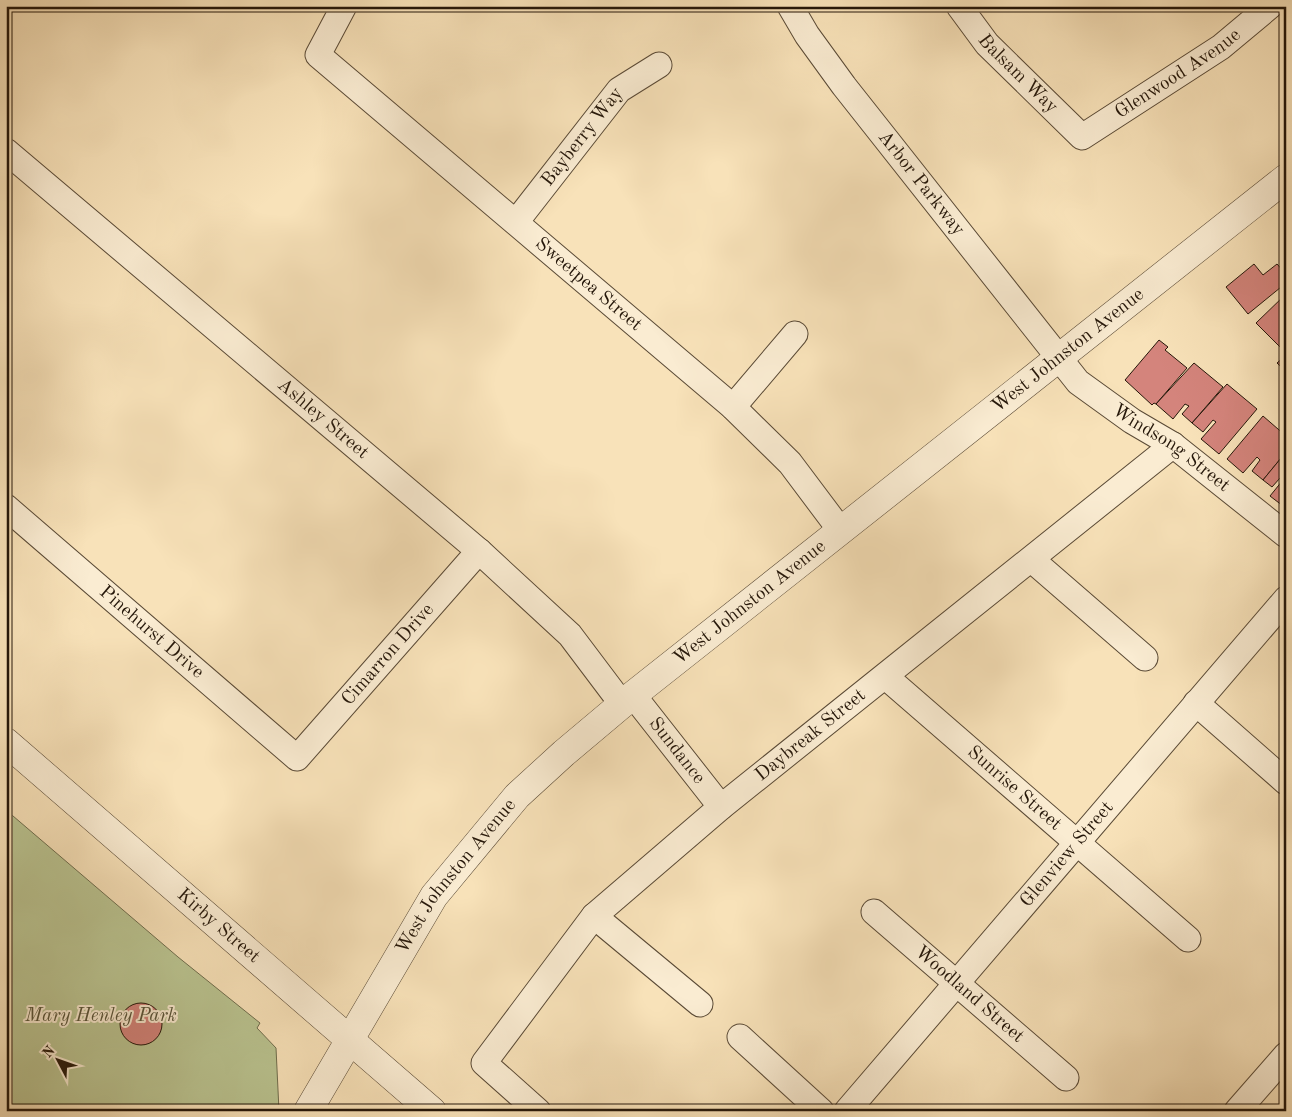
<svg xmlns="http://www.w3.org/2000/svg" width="1292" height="1117" font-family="'Old Standard TT',serif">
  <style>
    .green { fill: #bac491; stroke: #706e4e }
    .building { fill: #d4847c; stroke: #25170a }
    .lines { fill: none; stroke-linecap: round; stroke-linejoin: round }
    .minor-casing { stroke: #5a4a36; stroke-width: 27 }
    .tertiary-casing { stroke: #5a4a36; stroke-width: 29 }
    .minor { stroke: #faecd2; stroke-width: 25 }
    .tertiary { stroke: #faecd2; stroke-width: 28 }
    .labels { text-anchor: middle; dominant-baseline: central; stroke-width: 4; stroke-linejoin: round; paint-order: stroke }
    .street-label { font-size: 19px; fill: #25170a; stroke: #faecd2 }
    .park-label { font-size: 19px; font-style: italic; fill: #595439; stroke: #faecd2 }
  </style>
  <rect width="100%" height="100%" fill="#f8e2b9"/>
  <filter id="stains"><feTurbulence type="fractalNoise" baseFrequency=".004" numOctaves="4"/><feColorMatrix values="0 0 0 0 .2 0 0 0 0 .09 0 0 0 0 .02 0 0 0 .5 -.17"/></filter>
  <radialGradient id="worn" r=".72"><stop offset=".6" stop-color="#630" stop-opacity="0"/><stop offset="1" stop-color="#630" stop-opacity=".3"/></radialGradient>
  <!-- green -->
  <polygon class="green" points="6,810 178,957 260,1023 257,1028 276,1048 279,1111 6,1111"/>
  <!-- building -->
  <g class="building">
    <polygon points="1254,264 1263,275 1277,264 1286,274 1286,283 1248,314 1226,287"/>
    <polygon points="1286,294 1286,346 1282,349 1256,323"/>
    <polygon points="1159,340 1168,347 1165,350 1187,368 1156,404 1154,403 1152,405 1125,380"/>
    <polygon points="1286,355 1286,372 1277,363"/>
    <polygon points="1194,363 1223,387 1192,423 1182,414 1189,406 1185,404 1173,419 1156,404"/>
    <polygon points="1227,384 1257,409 1219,454 1201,439 1216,422 1213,420 1203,432 1192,423"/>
    <polygon points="1263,416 1286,436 1286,452 1263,480 1252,471 1260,460 1257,457 1243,473 1227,459"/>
    <polygon points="1286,452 1286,505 1283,506 1270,496 1283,480 1280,478 1272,487 1263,480"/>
    <circle cx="141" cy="1024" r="21"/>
  </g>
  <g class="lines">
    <defs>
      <g id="minor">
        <path id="s1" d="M344 6 318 55 733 407 790 463 841 531"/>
        <path id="s2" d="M790 6 807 35 844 86 1078 382 1132 421 1173 445 1286 535"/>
        <path id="s3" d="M959 6 987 44 1082 137 1221 47 1270 6"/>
        <path id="s4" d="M6 151 479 551 570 635 622 704"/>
        <path id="s5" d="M516 222 619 90 659 65"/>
        <polyline points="733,407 795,334"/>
        <path id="s6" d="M6 507 297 758 479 551"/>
        <polyline points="1032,560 1145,658"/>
        <path id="s7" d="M886 677 1188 939"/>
        <path id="s8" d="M633 695 721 807"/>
        <polyline points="1196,703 1286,782"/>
        <path id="s9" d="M874 912 1066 1078"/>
        <polyline points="594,916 700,1004"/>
        <polyline points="740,1037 821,1111"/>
        <path id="s10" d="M538 1111 484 1063 594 916 721 807 1173 445"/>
        <path id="s11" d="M847 1111 1286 599"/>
        <polyline points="1237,1111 1286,1055"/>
      </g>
      <g id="tertiary">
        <path id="s12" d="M6 742 432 1111"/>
        <path id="s13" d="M308 1111 434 896 517 796 564 753 633 695 1286 178"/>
      </g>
    </defs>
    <!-- minor casing -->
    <use href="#minor" class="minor-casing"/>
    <!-- tertiary casing -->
    <use href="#tertiary" class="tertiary-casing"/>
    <!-- minor -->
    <use href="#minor" class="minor"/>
    <!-- tertiary -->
    <use href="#tertiary" class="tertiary"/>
  </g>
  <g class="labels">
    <!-- street labels -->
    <g class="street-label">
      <text stroke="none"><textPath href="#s3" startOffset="90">Balsam Way</textPath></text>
      <text stroke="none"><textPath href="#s3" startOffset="295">Glenwood Avenue</textPath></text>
      <text stroke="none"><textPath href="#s5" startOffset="108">Bayberry Way</textPath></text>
      <text stroke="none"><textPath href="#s2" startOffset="221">Arbor Parkway</textPath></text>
      <text stroke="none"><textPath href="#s1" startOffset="410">Sweetpea Street</textPath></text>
      <text stroke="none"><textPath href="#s13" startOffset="1088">West Johnston Avenue</textPath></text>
      <text stroke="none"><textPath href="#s4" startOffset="415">Ashley Street</textPath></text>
      <text stroke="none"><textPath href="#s2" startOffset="588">Windsong Street</textPath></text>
      <text stroke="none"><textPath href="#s13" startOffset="682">West Johnston Avenue</textPath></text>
      <text stroke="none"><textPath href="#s6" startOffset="192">Pinehurst Drive</textPath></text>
      <text stroke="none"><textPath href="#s6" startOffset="522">Cimarron Drive</textPath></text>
      <text stroke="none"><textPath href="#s10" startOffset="538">Daybreak Street</textPath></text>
      <text stroke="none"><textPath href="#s8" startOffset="71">Sundance</textPath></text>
      <text stroke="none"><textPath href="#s7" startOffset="170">Sunrise Street</textPath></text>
      <text stroke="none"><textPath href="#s11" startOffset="338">Glenview Street</textPath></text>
      <text stroke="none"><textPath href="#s13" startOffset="278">West Johnston Avenue</textPath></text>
      <text stroke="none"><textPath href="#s12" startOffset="281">Kirby Street</textPath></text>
      <text stroke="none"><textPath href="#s9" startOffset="126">Woodland Street</textPath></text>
    </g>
    <!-- park labels -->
    <g class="park-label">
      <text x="101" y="1016">Mary Henley Park</text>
    </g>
  </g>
  <!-- margin -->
  <rect width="1292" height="1117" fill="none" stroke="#f8e2b9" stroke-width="25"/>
  <rect x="8" y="8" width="1277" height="1102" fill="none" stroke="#25170a" stroke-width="2.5"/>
  <rect x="12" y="12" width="1267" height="1092" fill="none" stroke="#25170a"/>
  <!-- north arrow -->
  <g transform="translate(58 1060) rotate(311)" stroke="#faecd2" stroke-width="4" paint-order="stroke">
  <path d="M0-4L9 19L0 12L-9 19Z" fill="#25170a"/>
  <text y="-8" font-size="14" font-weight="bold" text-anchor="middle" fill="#25170a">N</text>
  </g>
  <rect width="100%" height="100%" filter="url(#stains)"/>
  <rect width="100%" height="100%" fill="url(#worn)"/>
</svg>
